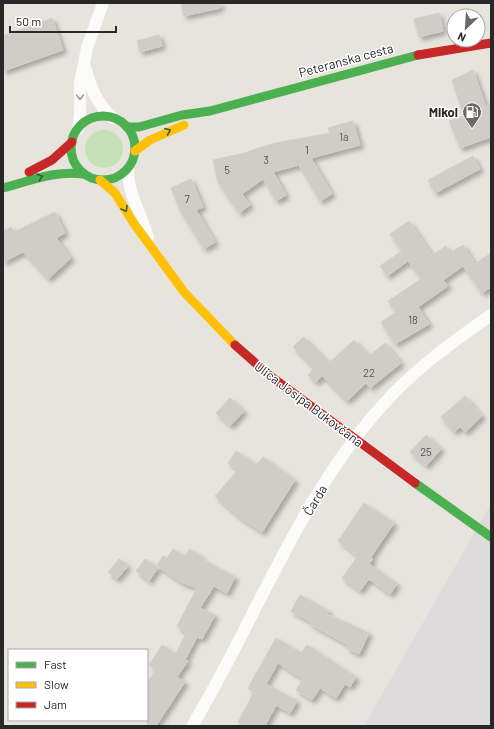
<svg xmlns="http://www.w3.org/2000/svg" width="494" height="729" font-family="Barlow,sans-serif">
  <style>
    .industrial { fill: #dedbdd }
    .green { fill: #c5e2b6 }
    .building { fill: #d0cdc9; stroke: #d2cfca; filter: url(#shadow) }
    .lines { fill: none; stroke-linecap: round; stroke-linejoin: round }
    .street { stroke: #fbfbfa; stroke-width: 12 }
    .fast { stroke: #4caf50; stroke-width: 9 }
    .slow { stroke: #ffc107; stroke-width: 9 }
    .jam { stroke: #c62828; stroke-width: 9 }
    .oneway { stroke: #9c9c9c }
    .oneway2 { stroke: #365e38 }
    .labels { text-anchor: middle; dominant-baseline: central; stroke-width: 3; stroke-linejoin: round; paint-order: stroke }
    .number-label { font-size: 11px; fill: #535251 }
    .street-label { font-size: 13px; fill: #282828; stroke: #fff }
    .poi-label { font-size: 13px; font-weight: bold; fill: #282828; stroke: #fff; text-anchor: end }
  </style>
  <defs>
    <filter id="shadow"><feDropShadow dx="3.5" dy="3.5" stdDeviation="2" flood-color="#0004"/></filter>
  </defs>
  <rect width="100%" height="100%" fill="#e7e4de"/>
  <!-- industrial -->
  <polygon class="industrial" points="491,505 491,726 364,726 489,507"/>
  <!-- green -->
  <circle class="green" cx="104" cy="149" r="19"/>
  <!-- building -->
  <g class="building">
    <polygon points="181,3 220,3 220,8 184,16"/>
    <polygon points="439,13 443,31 419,37 414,19"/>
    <polygon points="52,18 63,50 3,71 3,36"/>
    <polygon points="159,35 162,46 140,52 137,41"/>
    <polygon points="473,70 486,107 491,105 491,137 460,148 449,121 464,116 452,80"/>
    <polygon points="353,121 360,145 311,158 332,194 320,201 299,165 273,172 286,195 276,201 263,179 242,194 250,205 239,213 218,182 213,160 249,152 249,151 276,143 330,133 328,128"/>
    <polygon points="473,156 480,169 435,193 428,180"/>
    <polygon points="191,179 203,207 196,210 215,242 204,249 181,212 171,188"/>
    <polygon points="55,212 65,233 56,238 71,258 48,279 23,252 3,262 3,231 11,227 14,232"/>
    <polygon points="409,221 432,255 446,246 450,253 463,245 475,264 491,253 491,287 482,293 463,266 443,280 448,286 418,307 429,324 395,344 381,322 396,312 388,301 421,279 408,261 387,276 380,266 402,251 390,234"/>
    <polygon points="303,337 329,363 354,340 369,356 385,343 401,363 370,388 366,383 347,401 322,376 316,382 308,375 314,368 293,347"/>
    <polygon points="465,396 482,416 465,432 460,427 454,432 441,417"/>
    <polygon points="230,398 244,411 230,426 216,413"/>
    <polygon points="426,435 441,449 426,466 410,452"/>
    <polygon points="236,451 257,465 263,457 295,480 262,532 239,517 215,496 238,470 228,463"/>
    <polygon points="364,503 394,523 371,557 373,559 369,564 397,584 390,594 369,579 360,591 342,578 358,556 338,541"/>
    <polygon points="173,549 185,556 190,549 202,557 202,559 235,577 227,593 214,586 200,608 215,615 202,639 197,637 185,660 188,661 177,677 185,682 156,726 147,726 147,683 156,669 149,665 162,645 176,654 186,633 177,626 197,588 181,582 157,566 163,556 167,558"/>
    <polygon points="119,559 128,566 117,579 108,572"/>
    <polygon points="145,559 158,568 149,581 136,571"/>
    <polygon points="300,595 329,611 327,614 369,633 359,654 346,648 348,645 310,624 311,622 291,611"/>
    <polygon points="276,638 301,653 307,645 356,677 350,687 345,684 336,698 320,688 312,700 296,690 303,679 278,663 266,684 297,701 290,713 276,705 265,726 245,726 238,722 254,692 248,688"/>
  </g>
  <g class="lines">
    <!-- street -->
    <g class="street">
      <path d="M85 67C91 88 96 103 113 118"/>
      <polyline points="78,129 80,115 80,83 87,48 103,3"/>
      <path d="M128 169C128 194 141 214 148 237"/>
      <path d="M192 726C255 622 298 500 380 408 412 371 451 343 491 315"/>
    </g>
    <!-- fast -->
    <g class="fast">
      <circle cx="103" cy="148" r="32"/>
      <polyline points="127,127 139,127 182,115 210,111 418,55"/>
      <path d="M3 188C30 181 55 170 84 174"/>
      <polyline points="415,483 491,537"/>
    </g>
    <!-- slow -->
    <g class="slow">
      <polyline points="135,151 150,140 184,125"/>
      <polyline points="100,180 115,193 135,225 184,292 235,345"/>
    </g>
    <!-- jam -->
    <g class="jam">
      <polyline points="418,55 491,43"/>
      <polyline points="29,172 52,160 72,142"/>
      <polyline points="235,345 269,375 415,483"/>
    </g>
  </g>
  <!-- one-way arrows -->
  <defs><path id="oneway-chevron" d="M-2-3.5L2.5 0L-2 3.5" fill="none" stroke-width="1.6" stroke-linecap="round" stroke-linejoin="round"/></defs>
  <use class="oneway" href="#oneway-chevron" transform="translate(80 97) rotate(90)"/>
  <g class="oneway2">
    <use href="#oneway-chevron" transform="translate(168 131) rotate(-23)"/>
    <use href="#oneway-chevron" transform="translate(40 177) rotate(-19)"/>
    <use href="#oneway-chevron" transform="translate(125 209) rotate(60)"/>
  </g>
  <!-- icons -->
  <defs>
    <symbol id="fuel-pin" viewBox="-11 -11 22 30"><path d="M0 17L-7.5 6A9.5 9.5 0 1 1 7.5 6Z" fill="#6b6a68" stroke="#fff"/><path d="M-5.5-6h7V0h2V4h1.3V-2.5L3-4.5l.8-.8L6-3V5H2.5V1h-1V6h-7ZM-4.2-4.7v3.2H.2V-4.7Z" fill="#fff"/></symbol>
  </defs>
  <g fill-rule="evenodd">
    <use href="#fuel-pin" x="461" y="101" width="22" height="30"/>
  </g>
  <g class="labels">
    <!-- number labels -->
    <g class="number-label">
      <text x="344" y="136">1a</text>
      <text x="307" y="149">1</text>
      <text x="266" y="159">3</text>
      <text x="227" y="169">5</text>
      <text x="187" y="198">7</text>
      <text x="413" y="319">18</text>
      <text x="369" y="372">22</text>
      <text x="426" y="451">25</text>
    </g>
    <!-- street labels -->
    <g class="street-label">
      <text transform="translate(346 60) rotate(-15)">Peteranska cesta</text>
      <text transform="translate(309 404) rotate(37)">Ulica Josipa Bukovčana</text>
      <text transform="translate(315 500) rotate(-59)">Čarda</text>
    </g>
    <!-- poi labels -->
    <g class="poi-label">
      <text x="458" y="112">Mikol</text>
    </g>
  </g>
  <!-- border -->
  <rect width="494" height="729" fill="none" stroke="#282828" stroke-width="8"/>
  <!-- legend -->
  <rect x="8" y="649" width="140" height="72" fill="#ffffff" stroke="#a9a9a9"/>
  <rect x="16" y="662" width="20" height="6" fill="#4caf50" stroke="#a9a9a9"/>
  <text x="44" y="669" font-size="12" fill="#282828">Fast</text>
  <rect x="16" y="682" width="20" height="6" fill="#ffc107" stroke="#a9a9a9"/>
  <text x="44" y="689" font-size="12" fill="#282828">Slow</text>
  <rect x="16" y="702" width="20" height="6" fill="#c62828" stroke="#a9a9a9"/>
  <text x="44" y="709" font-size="12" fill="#282828">Jam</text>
  <!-- north arrow -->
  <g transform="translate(466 28) rotate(205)"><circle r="19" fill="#ffffff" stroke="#a9a9a9"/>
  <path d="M0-3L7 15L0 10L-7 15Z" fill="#6b6a68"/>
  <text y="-6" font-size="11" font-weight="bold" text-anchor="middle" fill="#282828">N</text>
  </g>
  <!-- scale -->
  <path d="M10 26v6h106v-6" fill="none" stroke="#282828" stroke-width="2"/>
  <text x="16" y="26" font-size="12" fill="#282828" stroke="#ffffff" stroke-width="3" paint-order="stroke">50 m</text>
</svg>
